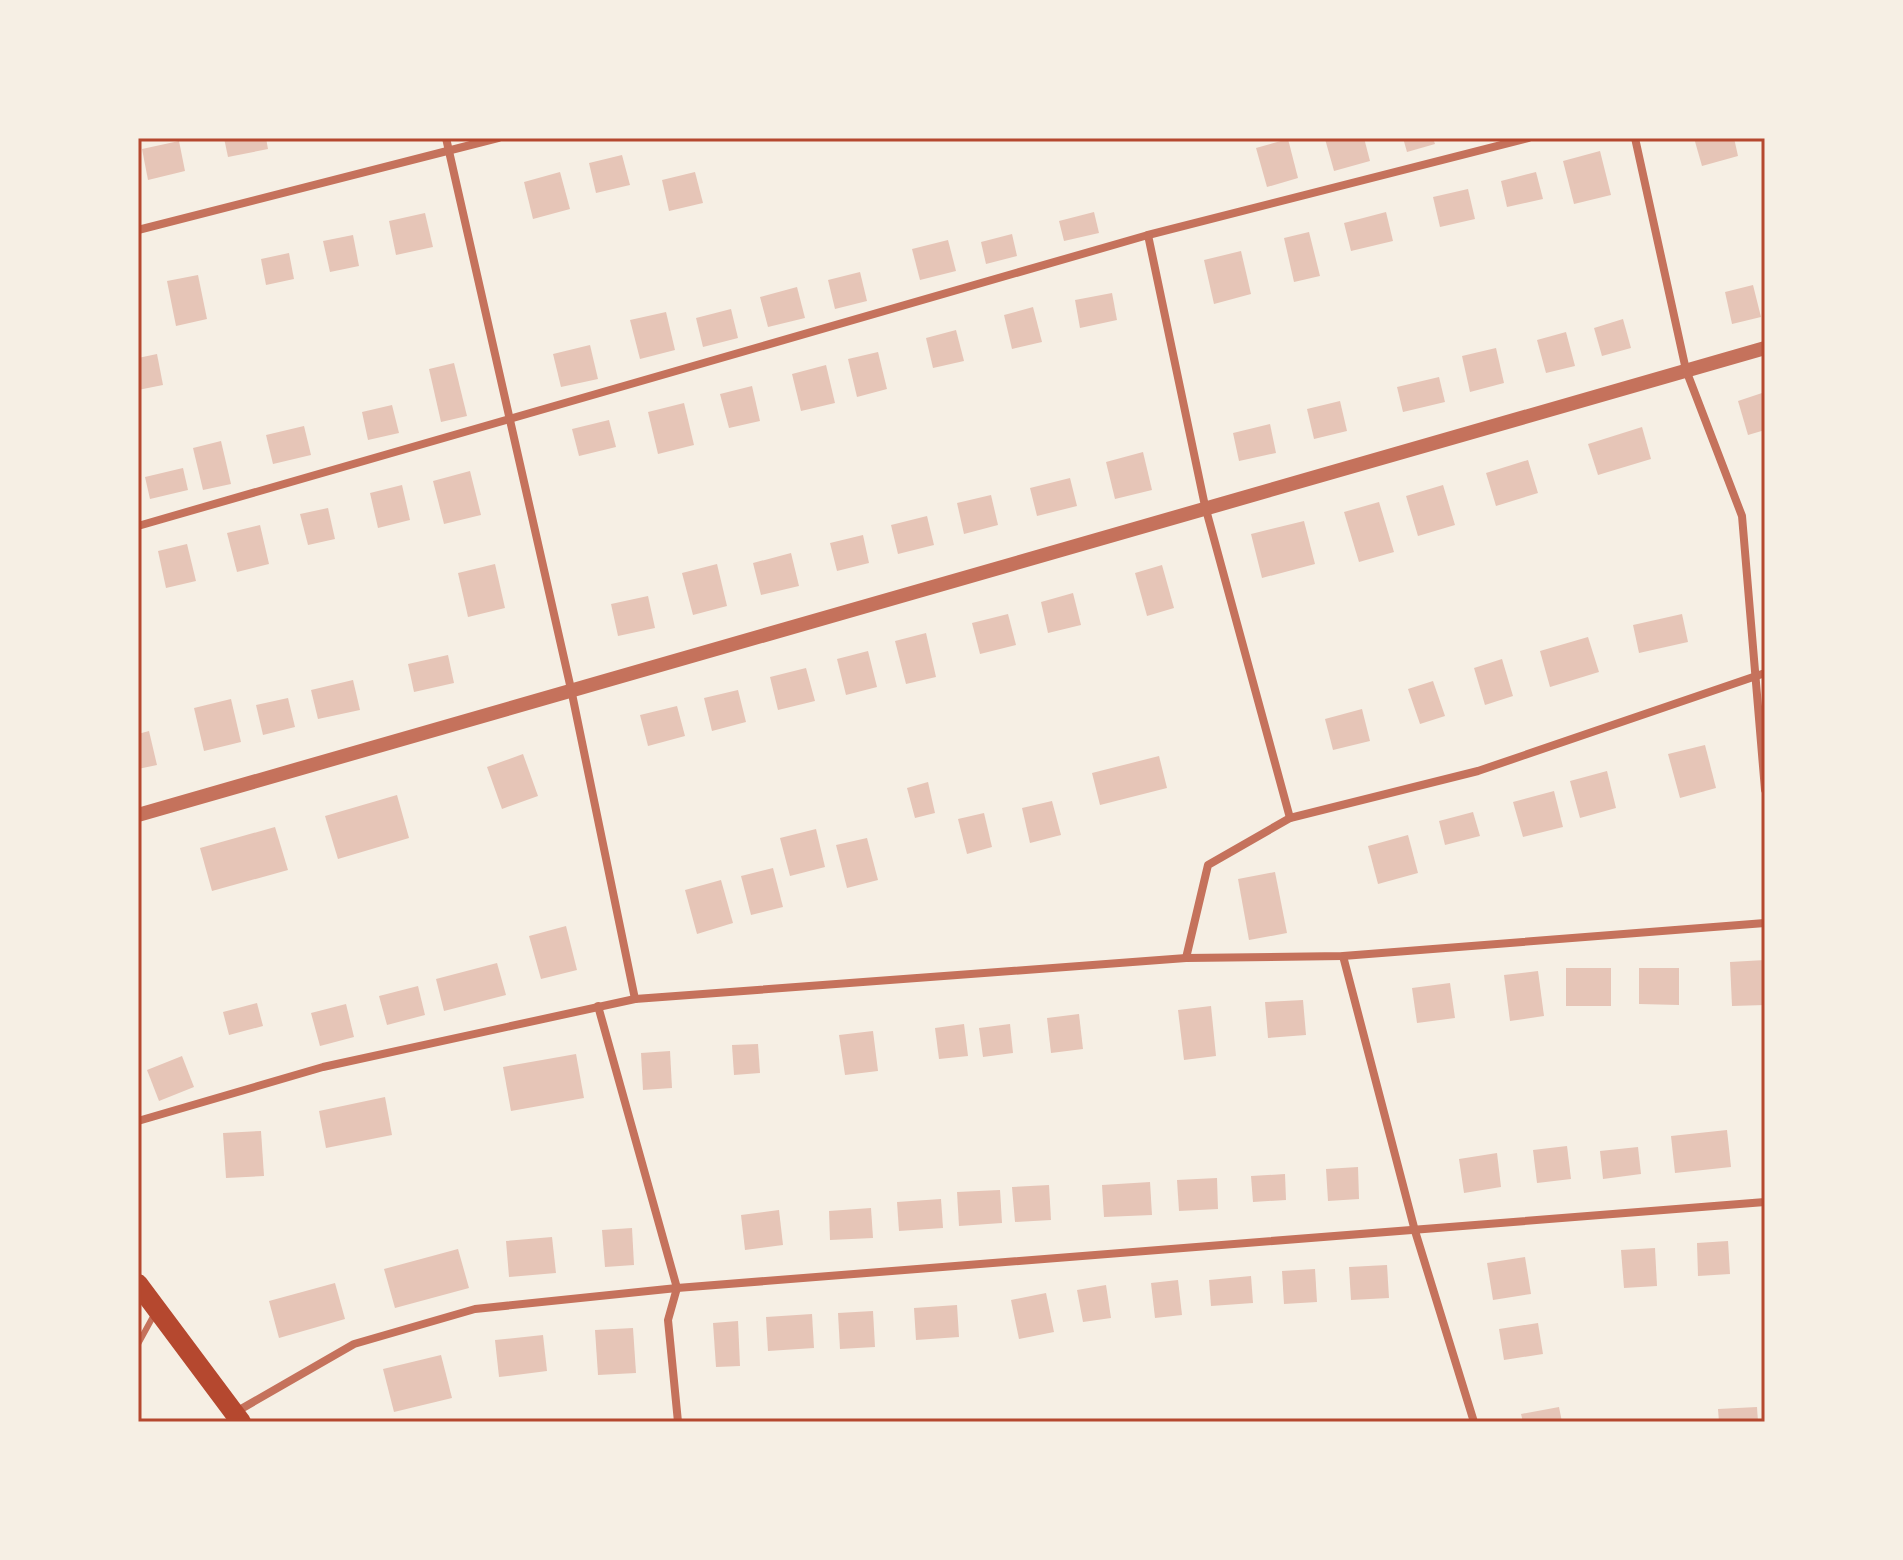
<svg xmlns="http://www.w3.org/2000/svg" width="1903" height="1560" font-family="Rubik,sans-serif">
  <style>
    .building { fill: #e6c5b7 }
    .lines { fill: none; stroke-linecap: round; stroke-linejoin: round }
    .service { stroke: #c5725c; stroke-width: 6 }
    .minor { stroke: #c5725c; stroke-width: 8 }
    .tertiary { stroke: #c5725c; stroke-width: 14 }
    .primary { stroke: #b5482f; stroke-width: 20 }
    .neatline { fill: none; stroke: #b5482f; stroke-width: 3 }
  </style>
  <rect width="100%" height="100%" fill="#f6efe4"/>
  <!-- building -->
  <g class="building">
    <polygon points="224,138 266,138 268,149 228,157"/>
    <polygon points="1364,138 1370,161 1334,171 1325,139"/>
    <polygon points="1403,138 1433,138 1435,144 1407,152"/>
    <polygon points="1694,138 1734,138 1738,156 1702,166"/>
    <polygon points="1288,139 1298,178 1267,187 1256,148"/>
    <polygon points="179,141 185,171 148,180 142,149"/>
    <polygon points="1600,151 1611,195 1574,204 1563,161"/>
    <polygon points="622,155 630,185 596,193 589,163"/>
    <polygon points="560,172 570,209 533,219 524,182"/>
    <polygon points="695,172 703,203 669,211 662,180"/>
    <polygon points="1536,172 1543,199 1507,207 1501,181"/>
    <polygon points="1468,189 1475,219 1440,227 1433,197"/>
    <polygon points="1094,212 1099,233 1064,241 1059,221"/>
    <polygon points="1386,212 1393,241 1351,251 1344,223"/>
    <polygon points="425,213 433,247 396,255 389,221"/>
    <polygon points="1309,232 1320,276 1294,282 1284,238"/>
    <polygon points="1012,234 1017,256 986,264 981,242"/>
    <polygon points="353,235 359,266 330,272 323,241"/>
    <polygon points="948,240 956,271 920,280 912,249"/>
    <polygon points="1241,251 1251,294 1214,304 1204,260"/>
    <polygon points="289,253 294,279 266,285 261,259"/>
    <polygon points="860,272 867,301 835,309 828,280"/>
    <polygon points="198,275 207,319 176,326 167,281"/>
    <polygon points="1753,285 1761,317 1732,324 1725,292"/>
    <polygon points="797,287 805,318 768,327 760,297"/>
    <polygon points="1112,293 1117,320 1080,328 1075,300"/>
    <polygon points="1033,307 1042,342 1012,349 1004,315"/>
    <polygon points="731,309 738,338 703,347 696,318"/>
    <polygon points="666,312 675,350 640,359 630,320"/>
    <polygon points="1623,319 1631,348 1602,356 1594,328"/>
    <polygon points="956,330 964,361 933,368 926,338"/>
    <polygon points="1566,332 1575,366 1546,373 1537,340"/>
    <polygon points="590,345 598,379 561,387 553,354"/>
    <polygon points="1496,348 1504,383 1470,392 1462,356"/>
    <polygon points="878,352 887,389 857,397 848,359"/>
    <polygon points="157,354 163,385 138,390 138,358"/>
    <polygon points="454,363 467,416 441,422 429,369"/>
    <polygon points="826,365 835,403 801,411 792,374"/>
    <polygon points="1439,377 1445,402 1403,412 1397,387"/>
    <polygon points="752,386 760,421 729,428 720,394"/>
    <polygon points="1765,392 1765,430 1748,435 1738,401"/>
    <polygon points="1340,401 1347,431 1314,439 1307,409"/>
    <polygon points="684,403 694,445 658,454 648,412"/>
    <polygon points="392,405 399,433 368,440 362,412"/>
    <polygon points="609,420 616,447 579,456 572,429"/>
    <polygon points="1270,424 1276,453 1239,461 1233,433"/>
    <polygon points="304,426 311,455 273,464 266,435"/>
    <polygon points="1642,427 1651,459 1598,475 1588,444"/>
    <polygon points="221,441 231,484 203,490 193,448"/>
    <polygon points="1143,452 1152,490 1115,499 1106,462"/>
    <polygon points="1528,460 1538,493 1496,506 1486,473"/>
    <polygon points="183,468 188,490 150,499 145,477"/>
    <polygon points="470,471 481,515 444,524 433,481"/>
    <polygon points="1070,478 1077,506 1037,516 1030,488"/>
    <polygon points="402,485 410,520 378,528 370,493"/>
    <polygon points="1443,485 1455,525 1418,536 1406,496"/>
    <polygon points="991,495 998,525 964,534 957,503"/>
    <polygon points="1379,502 1394,552 1359,562 1344,512"/>
    <polygon points="328,508 335,539 308,545 300,514"/>
    <polygon points="927,516 934,545 898,554 891,525"/>
    <polygon points="1304,521 1315,564 1262,578 1251,534"/>
    <polygon points="260,525 269,564 237,572 227,533"/>
    <polygon points="863,535 869,563 837,571 830,543"/>
    <polygon points="187,544 196,581 166,588 158,551"/>
    <polygon points="791,553 799,586 761,595 753,563"/>
    <polygon points="495,564 505,608 468,617 458,573"/>
    <polygon points="717,564 727,606 693,615 682,573"/>
    <polygon points="1162,565 1174,608 1147,616 1135,573"/>
    <polygon points="1073,593 1081,625 1048,633 1041,602"/>
    <polygon points="648,596 655,628 618,636 611,604"/>
    <polygon points="1008,614 1016,645 980,654 972,623"/>
    <polygon points="1682,614 1688,642 1639,653 1633,625"/>
    <polygon points="926,633 936,677 906,684 895,641"/>
    <polygon points="1588,637 1599,672 1550,687 1540,651"/>
    <polygon points="868,651 877,687 846,695 837,659"/>
    <polygon points="448,655 454,683 414,692 408,664"/>
    <polygon points="1502,659 1513,696 1485,705 1474,668"/>
    <polygon points="806,668 815,701 778,710 770,677"/>
    <polygon points="353,680 360,710 318,719 311,690"/>
    <polygon points="1433,681 1445,716 1420,724 1408,689"/>
    <polygon points="738,690 746,722 712,731 704,698"/>
    <polygon points="288,698 295,727 263,735 256,705"/>
    <polygon points="231,699 241,742 204,751 194,708"/>
    <polygon points="677,706 685,736 648,746 640,715"/>
    <polygon points="1362,709 1370,741 1333,750 1325,719"/>
    <polygon points="149,731 157,765 138,769 138,734"/>
    <polygon points="1705,745 1716,788 1680,798 1668,754"/>
    <polygon points="523,754 538,796 502,809 487,767"/>
    <polygon points="1159,756 1167,788 1100,805 1092,773"/>
    <polygon points="1607,771 1616,808 1580,818 1570,781"/>
    <polygon points="928,782 935,813 915,818 907,788"/>
    <polygon points="1554,791 1563,827 1523,837 1513,802"/>
    <polygon points="397,795 409,838 338,859 325,816"/>
    <polygon points="1052,801 1061,835 1030,843 1022,808"/>
    <polygon points="1473,812 1480,836 1445,845 1439,821"/>
    <polygon points="984,813 992,847 967,854 958,819"/>
    <polygon points="275,827 288,870 212,891 200,848"/>
    <polygon points="816,829 825,867 790,876 780,838"/>
    <polygon points="1408,835 1418,873 1378,884 1368,846"/>
    <polygon points="867,838 878,880 847,888 836,845"/>
    <polygon points="773,868 783,907 751,915 741,876"/>
    <polygon points="1275,872 1287,933 1249,940 1238,879"/>
    <polygon points="721,880 733,923 697,934 685,890"/>
    <polygon points="566,926 577,970 541,979 529,936"/>
    <polygon points="1765,960 1765,1005 1732,1006 1730,962"/>
    <polygon points="497,963 506,995 444,1011 436,979"/>
    <rect x="1566" y="968" width="45" height="38"/>
    <polygon points="1639,968 1679,968 1679,1005 1639,1004"/>
    <polygon points="1538,971 1544,1016 1510,1021 1504,975"/>
    <polygon points="1450,983 1455,1018 1417,1023 1412,988"/>
    <polygon points="418,986 425,1015 387,1025 379,996"/>
    <polygon points="1303,1000 1306,1035 1268,1038 1265,1002"/>
    <polygon points="257,1003 263,1026 229,1035 223,1012"/>
    <polygon points="346,1004 354,1037 320,1046 311,1013"/>
    <polygon points="1211,1006 1216,1056 1184,1060 1178,1010"/>
    <polygon points="1079,1014 1083,1049 1051,1053 1047,1018"/>
    <polygon points="964,1024 968,1056 939,1059 935,1028"/>
    <polygon points="1010,1024 1013,1053 983,1057 979,1028"/>
    <polygon points="873,1031 878,1071 845,1075 839,1035"/>
    <polygon points="758,1044 760,1073 734,1075 732,1045"/>
    <polygon points="670,1051 672,1088 643,1090 641,1053"/>
    <polygon points="576,1054 584,1098 511,1111 503,1067"/>
    <polygon points="182,1056 194,1087 159,1101 147,1070"/>
    <polygon points="385,1097 392,1135 326,1148 319,1111"/>
    <polygon points="1727,1130 1731,1167 1675,1173 1671,1136"/>
    <polygon points="261,1131 264,1176 226,1178 223,1133"/>
    <polygon points="1567,1146 1571,1179 1537,1183 1533,1150"/>
    <polygon points="1638,1147 1641,1174 1603,1179 1600,1151"/>
    <polygon points="1497,1153 1501,1187 1464,1193 1459,1159"/>
    <polygon points="1358,1167 1359,1199 1328,1201 1326,1169"/>
    <polygon points="1285,1174 1286,1200 1253,1202 1251,1176"/>
    <polygon points="1217,1178 1218,1209 1179,1211 1177,1180"/>
    <polygon points="1150,1182 1152,1215 1104,1217 1102,1185"/>
    <polygon points="1049,1185 1051,1220 1015,1222 1012,1187"/>
    <polygon points="1000,1190 1002,1223 959,1226 957,1192"/>
    <polygon points="941,1199 943,1228 899,1231 897,1202"/>
    <polygon points="871,1208 873,1238 830,1240 829,1211"/>
    <polygon points="779,1210 783,1245 745,1250 741,1215"/>
    <polygon points="632,1228 634,1265 605,1267 602,1230"/>
    <polygon points="552,1237 556,1273 509,1277 506,1241"/>
    <polygon points="1728,1241 1730,1274 1698,1276 1697,1243"/>
    <polygon points="1655,1248 1657,1286 1624,1288 1621,1250"/>
    <polygon points="458,1249 469,1288 395,1308 384,1269"/>
    <polygon points="1525,1257 1531,1294 1493,1300 1487,1263"/>
    <polygon points="1387,1265 1389,1298 1351,1300 1349,1267"/>
    <polygon points="1315,1269 1317,1302 1284,1304 1282,1271"/>
    <polygon points="1251,1276 1253,1303 1211,1306 1209,1280"/>
    <polygon points="1178,1280 1182,1315 1155,1318 1151,1283"/>
    <polygon points="335,1283 345,1319 279,1338 269,1301"/>
    <polygon points="1106,1285 1111,1318 1083,1322 1077,1290"/>
    <polygon points="1046,1293 1054,1332 1019,1339 1011,1300"/>
    <polygon points="957,1305 959,1337 916,1340 914,1308"/>
    <polygon points="873,1311 875,1347 840,1349 838,1313"/>
    <polygon points="812,1314 814,1348 768,1351 766,1317"/>
    <polygon points="738,1321 740,1366 716,1367 713,1323"/>
    <polygon points="1538,1323 1543,1354 1504,1360 1499,1329"/>
    <polygon points="633,1328 636,1373 598,1375 595,1330"/>
    <polygon points="543,1335 547,1371 499,1377 495,1340"/>
    <polygon points="441,1355 452,1398 394,1412 383,1369"/>
    <polygon points="1559,1407 1562,1422 1523,1422 1521,1414"/>
    <polygon points="1757,1407 1758,1422 1719,1422 1718,1409"/>
  </g>
  <g class="lines">
    <!-- service -->
    <polyline class="service" points="138,1344 155,1313"/>
    <!-- minor -->
    <g class="minor">
      <polyline points="446,138 571,689 635,999"/>
      <polyline points="1635,138 1686,370 1742,516 1765,790"/>
      <polyline points="138,230 498,138"/>
      <polyline points="1148,235 1205,506 1290,818"/>
      <polyline points="138,526 1148,235 1528,138"/>
      <polyline points="1343,956 1415,1231 1474,1422"/>
      <polyline points="1186,958 1208,865 1290,818 1478,771 1765,673"/>
      <polyline points="598,1006 677,1288 668,1320 678,1422"/>
      <polyline points="138,1121 323,1067 635,999 1186,958 1343,956 1765,923"/>
      <polyline points="234,1413 354,1344 475,1309 677,1288 1765,1202"/>
    </g>
    <!-- tertiary -->
    <polyline class="tertiary" points="138,815 1765,348"/>
    <!-- primary -->
    <polyline class="primary" points="138,1284 241,1422"/>
  </g>
  <!-- border -->
  <rect width="1903" height="1560" fill="none" stroke="#f6efe4" stroke-width="280"/>
  <rect x="140" y="140" width="1623" height="1280" class="neatline"/>
</svg>
